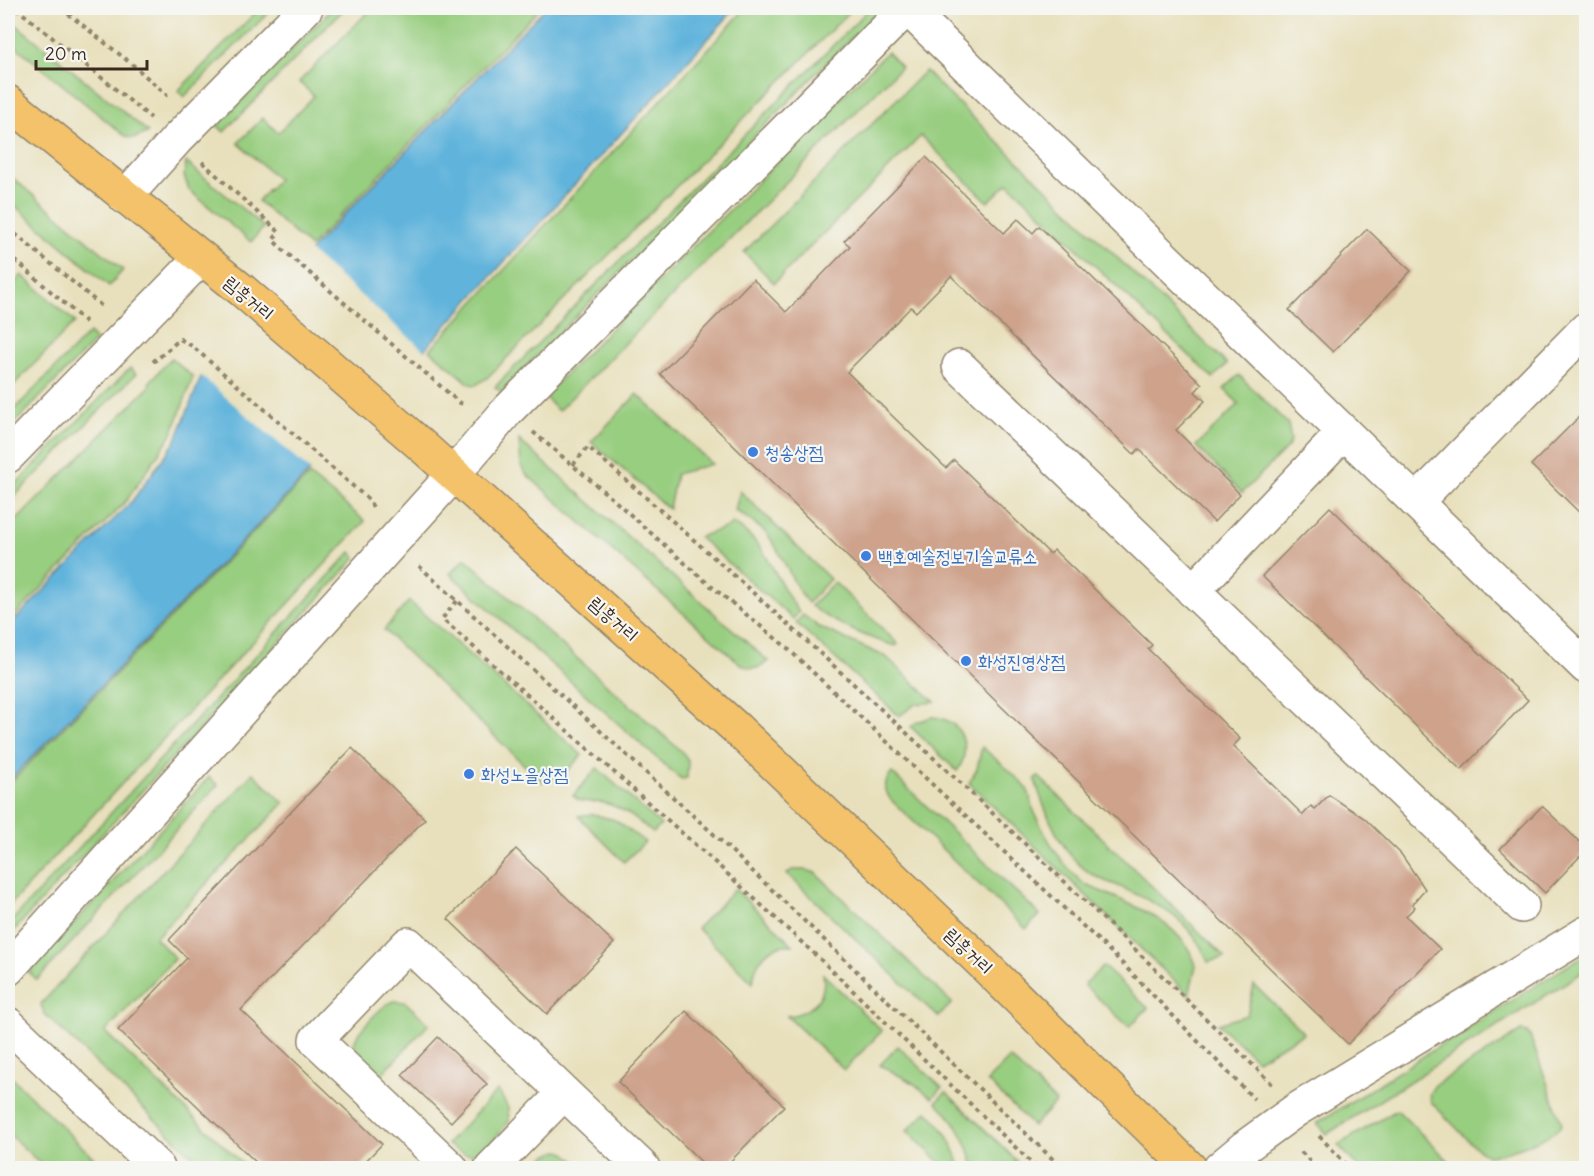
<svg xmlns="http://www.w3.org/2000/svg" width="1594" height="1176" font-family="Delius,'Poor Story',sans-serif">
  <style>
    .green { fill: #98ce80; stroke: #6a7c4f; stroke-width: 1.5 }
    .water { fill: #61b4dc; stroke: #4e6f7d; stroke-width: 1.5 }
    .pier { fill: #e8e0bc }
    .building { fill: #cea28b }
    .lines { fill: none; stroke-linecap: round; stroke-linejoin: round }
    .minor-casing { stroke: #92856d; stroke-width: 36 }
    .major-casing { stroke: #92856d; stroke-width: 36 }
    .path { stroke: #92856d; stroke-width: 4; stroke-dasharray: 4.5 4.5; stroke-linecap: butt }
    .minor { stroke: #fff; stroke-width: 33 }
    .major { stroke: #f3c26a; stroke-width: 33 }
    .shop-dot { fill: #3f7fe0; stroke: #f6f6f2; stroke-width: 2 }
    .labels { text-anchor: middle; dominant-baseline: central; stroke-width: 4.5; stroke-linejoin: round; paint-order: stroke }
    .street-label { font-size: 18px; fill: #3b2a1e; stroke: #f6f6f2 }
    .shop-label { font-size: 18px; fill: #366cbe; stroke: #f6f6f2; text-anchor: start }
  </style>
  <rect width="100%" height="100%" fill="#f6f6f2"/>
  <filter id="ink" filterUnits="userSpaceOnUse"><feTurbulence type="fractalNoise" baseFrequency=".0167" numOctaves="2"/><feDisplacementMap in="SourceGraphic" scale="12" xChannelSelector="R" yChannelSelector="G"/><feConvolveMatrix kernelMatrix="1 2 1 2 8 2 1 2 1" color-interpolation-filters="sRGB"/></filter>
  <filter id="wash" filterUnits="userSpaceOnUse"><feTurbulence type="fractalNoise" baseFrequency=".008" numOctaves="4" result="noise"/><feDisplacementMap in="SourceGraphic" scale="24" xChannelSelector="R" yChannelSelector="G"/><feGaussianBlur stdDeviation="1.35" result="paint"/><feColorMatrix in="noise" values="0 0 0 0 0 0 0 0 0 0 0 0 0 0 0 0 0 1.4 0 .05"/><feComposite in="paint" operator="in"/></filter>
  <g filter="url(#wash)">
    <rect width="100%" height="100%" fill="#e8e0bc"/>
    <!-- green -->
    <g class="green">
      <polygon points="260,8 273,8 184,97 178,91"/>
      <polygon points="333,8 345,8 224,132 217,125"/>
      <polygon points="372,8 540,8 310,247 258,201 278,179 238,143 263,118 278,133 314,96 299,82"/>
      <polygon points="746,8 853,8 487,378 476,385 470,384 430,350"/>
      <polygon points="870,8 881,8 501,392 495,387"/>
      <path d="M8 18 148 132C138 138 131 141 121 133L8 40Z"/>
      <polygon points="887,52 901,67 558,411 544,396"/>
      <polygon points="925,71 1227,364 1213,378 1008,183 988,202 921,136 774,283 744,252"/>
      <polygon points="186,162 264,227 251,242 189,190 184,176"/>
      <polygon points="8,174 123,270 109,286 8,200"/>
      <polygon points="22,275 75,322 8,391 8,290"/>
      <polygon points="89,333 96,340 8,430 8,416"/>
      <polygon points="171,358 193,377 174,429 169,438 127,500 8,623 8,529 150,386 149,383"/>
      <polygon points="130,368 136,374 8,503 8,492"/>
      <polygon points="1239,375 1288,424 1291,440 1288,447 1242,493 1196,446 1239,404 1224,389"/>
      <polygon points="637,394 712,464 676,474 669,509 591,442"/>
      <path d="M519 440 768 661C759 671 748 670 737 661L526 474 521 466Z"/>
      <polygon points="309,475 365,521 8,907 8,785"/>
      <path d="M740 491 830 579 808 603C790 582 784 554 766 533 757 524 746 517 735 510Z"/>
      <path d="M732 523C770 544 774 580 799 612L793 619 699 537 731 526Z"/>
      <polygon points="351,552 356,558 8,937 8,925"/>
      <polygon points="465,558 683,753 688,761 687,778 682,779 677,776 450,574"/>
      <path d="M834 582 898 644 896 646C870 639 833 623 811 606Z"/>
      <polygon points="409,601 582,755 560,779 542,782 384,630"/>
      <polygon points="803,615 819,627 886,657 935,702 916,704 899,716 796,623"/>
      <path d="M932 717C961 718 974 748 957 771L911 727 917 722Z"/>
      <path d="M982 747C992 756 1021 779 1027 789 1030 795 1031 804 1034 811 1046 839 1061 864 1084 884 1127 904 1179 917 1196 965L1189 995 969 783 977 769Z"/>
      <path d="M597 768 661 825 653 833C638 821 623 807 604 803 592 800 583 805 573 796Z"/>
      <polygon points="253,773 284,803 155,938 175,958 105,1032 247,1168 205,1168 44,1013 41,1004"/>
      <path d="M892 773 1040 915 1026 929 891 800C884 790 883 782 892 773Z"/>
      <path d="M1038 776 1225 957H1226L1208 962C1190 917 1157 904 1116 885 1107 882 1098 878 1090 873 1061 854 1045 812 1035 780Z"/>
      <polygon points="209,777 218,785 37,980 29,972"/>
      <polygon points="592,814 615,820 645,842 624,862 578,816"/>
      <polygon points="792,870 806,870 816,873 952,1003 938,1017 787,874"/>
      <path d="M735 889 793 945C770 942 754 961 753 983L697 928Z"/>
      <polygon points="1586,954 1586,970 1327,1134 1317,1123"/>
      <polygon points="1103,966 1148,1008 1129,1027 1084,985"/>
      <path d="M823 974 882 1031 844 1070 787 1016C809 1014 828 998 823 974Z"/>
      <polygon points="1254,985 1304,1033 1257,1060 1218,1024 1247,1015"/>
      <path d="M394 1001 405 1002 429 1024 377 1079C354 1057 343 1048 368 1022 376 1014 383 1005 394 1001Z"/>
      <path d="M1521 1031 1527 1032 1530 1036 1562 1124C1554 1139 1512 1149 1496 1155H1487L1476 1148 1431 1102 1429 1094 1435 1085Z"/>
      <polygon points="898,1046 942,1088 932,1098 913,1083 880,1065"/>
      <polygon points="1010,1058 1056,1102 1033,1126 987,1081"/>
      <polygon points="8,1074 104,1168 45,1168 8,1133"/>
      <path d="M498 1090 508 1108 509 1121C505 1128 498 1134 493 1140 476 1158 467 1159 447 1144Z"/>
      <path d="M946 1092 1017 1161 1009 1168H974C969 1143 955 1120 936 1102Z"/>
      <polygon points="1397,1110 1456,1168 1359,1168 1338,1145"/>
      <path d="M927 1111C943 1127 955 1145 960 1168H946L907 1131Z"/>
      <polygon points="559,1151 566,1153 583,1168 533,1168 547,1155"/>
    </g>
    <!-- water -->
    <polygon class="water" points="545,8 736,8 433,340 298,484 8,782 8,627 132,501 175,442 204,370 316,244"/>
    <!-- pier -->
    <polygon class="pier" points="307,249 426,352 313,473 199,374 202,368"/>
    <g id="blocks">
      <!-- building -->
      <g class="building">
        <polygon points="926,157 1004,233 1018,219 1033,233 1039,226 1202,384 1195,392 1205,401 1176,430 1240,494 1214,522 1139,449 1134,454 951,276 916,312 911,307 847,372 946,468 954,460 1050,554 1054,550 1152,645 1148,649 1240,739 1233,746 1303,815 1311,806 1315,809 1329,795 1364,818 1401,854 1425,889 1412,904 1415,907 1406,916 1440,949 1348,1044 660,374 753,279 786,312 850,246 844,241"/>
        <polygon points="1367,229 1411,271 1333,352 1289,310"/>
        <polygon points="1587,409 1587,520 1531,465"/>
        <polygon points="1330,507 1528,700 1461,770 1262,576"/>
        <polygon points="352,748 425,819 241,1010 382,1144 359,1168 262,1168 118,1030 187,958 169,940"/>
        <polygon points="1542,806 1587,849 1545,893 1500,849"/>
        <polygon points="516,849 614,943 547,1014 448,919"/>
        <polygon points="686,1011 784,1106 724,1168 708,1168 618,1082"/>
        <polygon points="438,1037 487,1084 451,1122 402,1075"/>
      </g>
    </g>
  </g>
  <g filter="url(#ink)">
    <use href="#blocks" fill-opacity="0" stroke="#92856d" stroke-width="1.5"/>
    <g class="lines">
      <defs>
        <g id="minor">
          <polyline points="907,8 1586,667"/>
          <polyline points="125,197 177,139 306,8"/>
          <polyline points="959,366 1522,906"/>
          <polyline points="8,456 201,258"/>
          <polyline points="1416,502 1586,329"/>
          <polyline points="1193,591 1344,432"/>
          <polyline points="8,969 453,475 507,411 907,8"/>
          <polyline points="8,1024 158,1168"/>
          <polyline points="451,1168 316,1040 408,944 643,1168"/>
          <polyline points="491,1168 564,1093"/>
          <polyline points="1220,1168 1245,1147 1296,1110 1586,933"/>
        </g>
        <polyline id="major" points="8,102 243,291 421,445 737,729 978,959 1190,1168"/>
      </defs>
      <!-- minor casing -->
      <use href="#minor" class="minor-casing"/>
      <!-- major casing -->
      <use href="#major" class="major-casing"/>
      <!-- path -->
      <g class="path">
        <polyline points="16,8 151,118"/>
        <polyline points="61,8 133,65 168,96"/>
        <polyline points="202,162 279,232 273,240 282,249 460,403 465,404"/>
        <polyline points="8,228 104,308"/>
        <polyline points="8,254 88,324"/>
        <polyline points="153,359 155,361 180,339 192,346 369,500 374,509"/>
        <polyline points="533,432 614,500 706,582 785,646 1115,956 1254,1099"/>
        <path d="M573 465 588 447C823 651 1051 864 1272 1084"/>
        <polyline points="419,566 720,840 1062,1168"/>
        <polyline points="457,601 442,619 708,856 821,960 1037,1168"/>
        <polyline points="1319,1136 1350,1168"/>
        <polyline points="1301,1152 1317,1168"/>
      </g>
      <!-- minor -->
      <use href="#minor" class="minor"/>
      <!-- major -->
      <use href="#major" class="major"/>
    </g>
  </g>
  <!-- markers -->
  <g class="shop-dot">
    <circle cx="753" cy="452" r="6"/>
    <circle cx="866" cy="556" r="6"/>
    <circle cx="966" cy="661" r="6"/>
    <circle cx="469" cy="774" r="6"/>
  </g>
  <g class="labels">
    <!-- street labels -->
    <g class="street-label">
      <text transform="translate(249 298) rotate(40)">림흥거리</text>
      <text transform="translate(614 619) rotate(42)">림흥거리</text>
      <text transform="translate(969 951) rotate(44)">림흥거리</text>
    </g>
    <!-- shop labels -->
    <g class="shop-label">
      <text x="765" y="452">청송상점</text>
      <text x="878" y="556">백호예술정보기술교류소</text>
      <text x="978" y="661">화성진영상점</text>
      <text x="481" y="774">화성노을상점</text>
    </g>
  </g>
  <!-- margin -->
  <rect width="1594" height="1176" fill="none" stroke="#f6f6f2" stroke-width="30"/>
  <!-- scale -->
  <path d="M36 60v9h111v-9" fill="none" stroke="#3b2a1e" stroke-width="3"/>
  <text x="45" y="60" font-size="18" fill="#3b2a1e" stroke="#f6f6f2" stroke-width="4.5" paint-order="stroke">20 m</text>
</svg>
